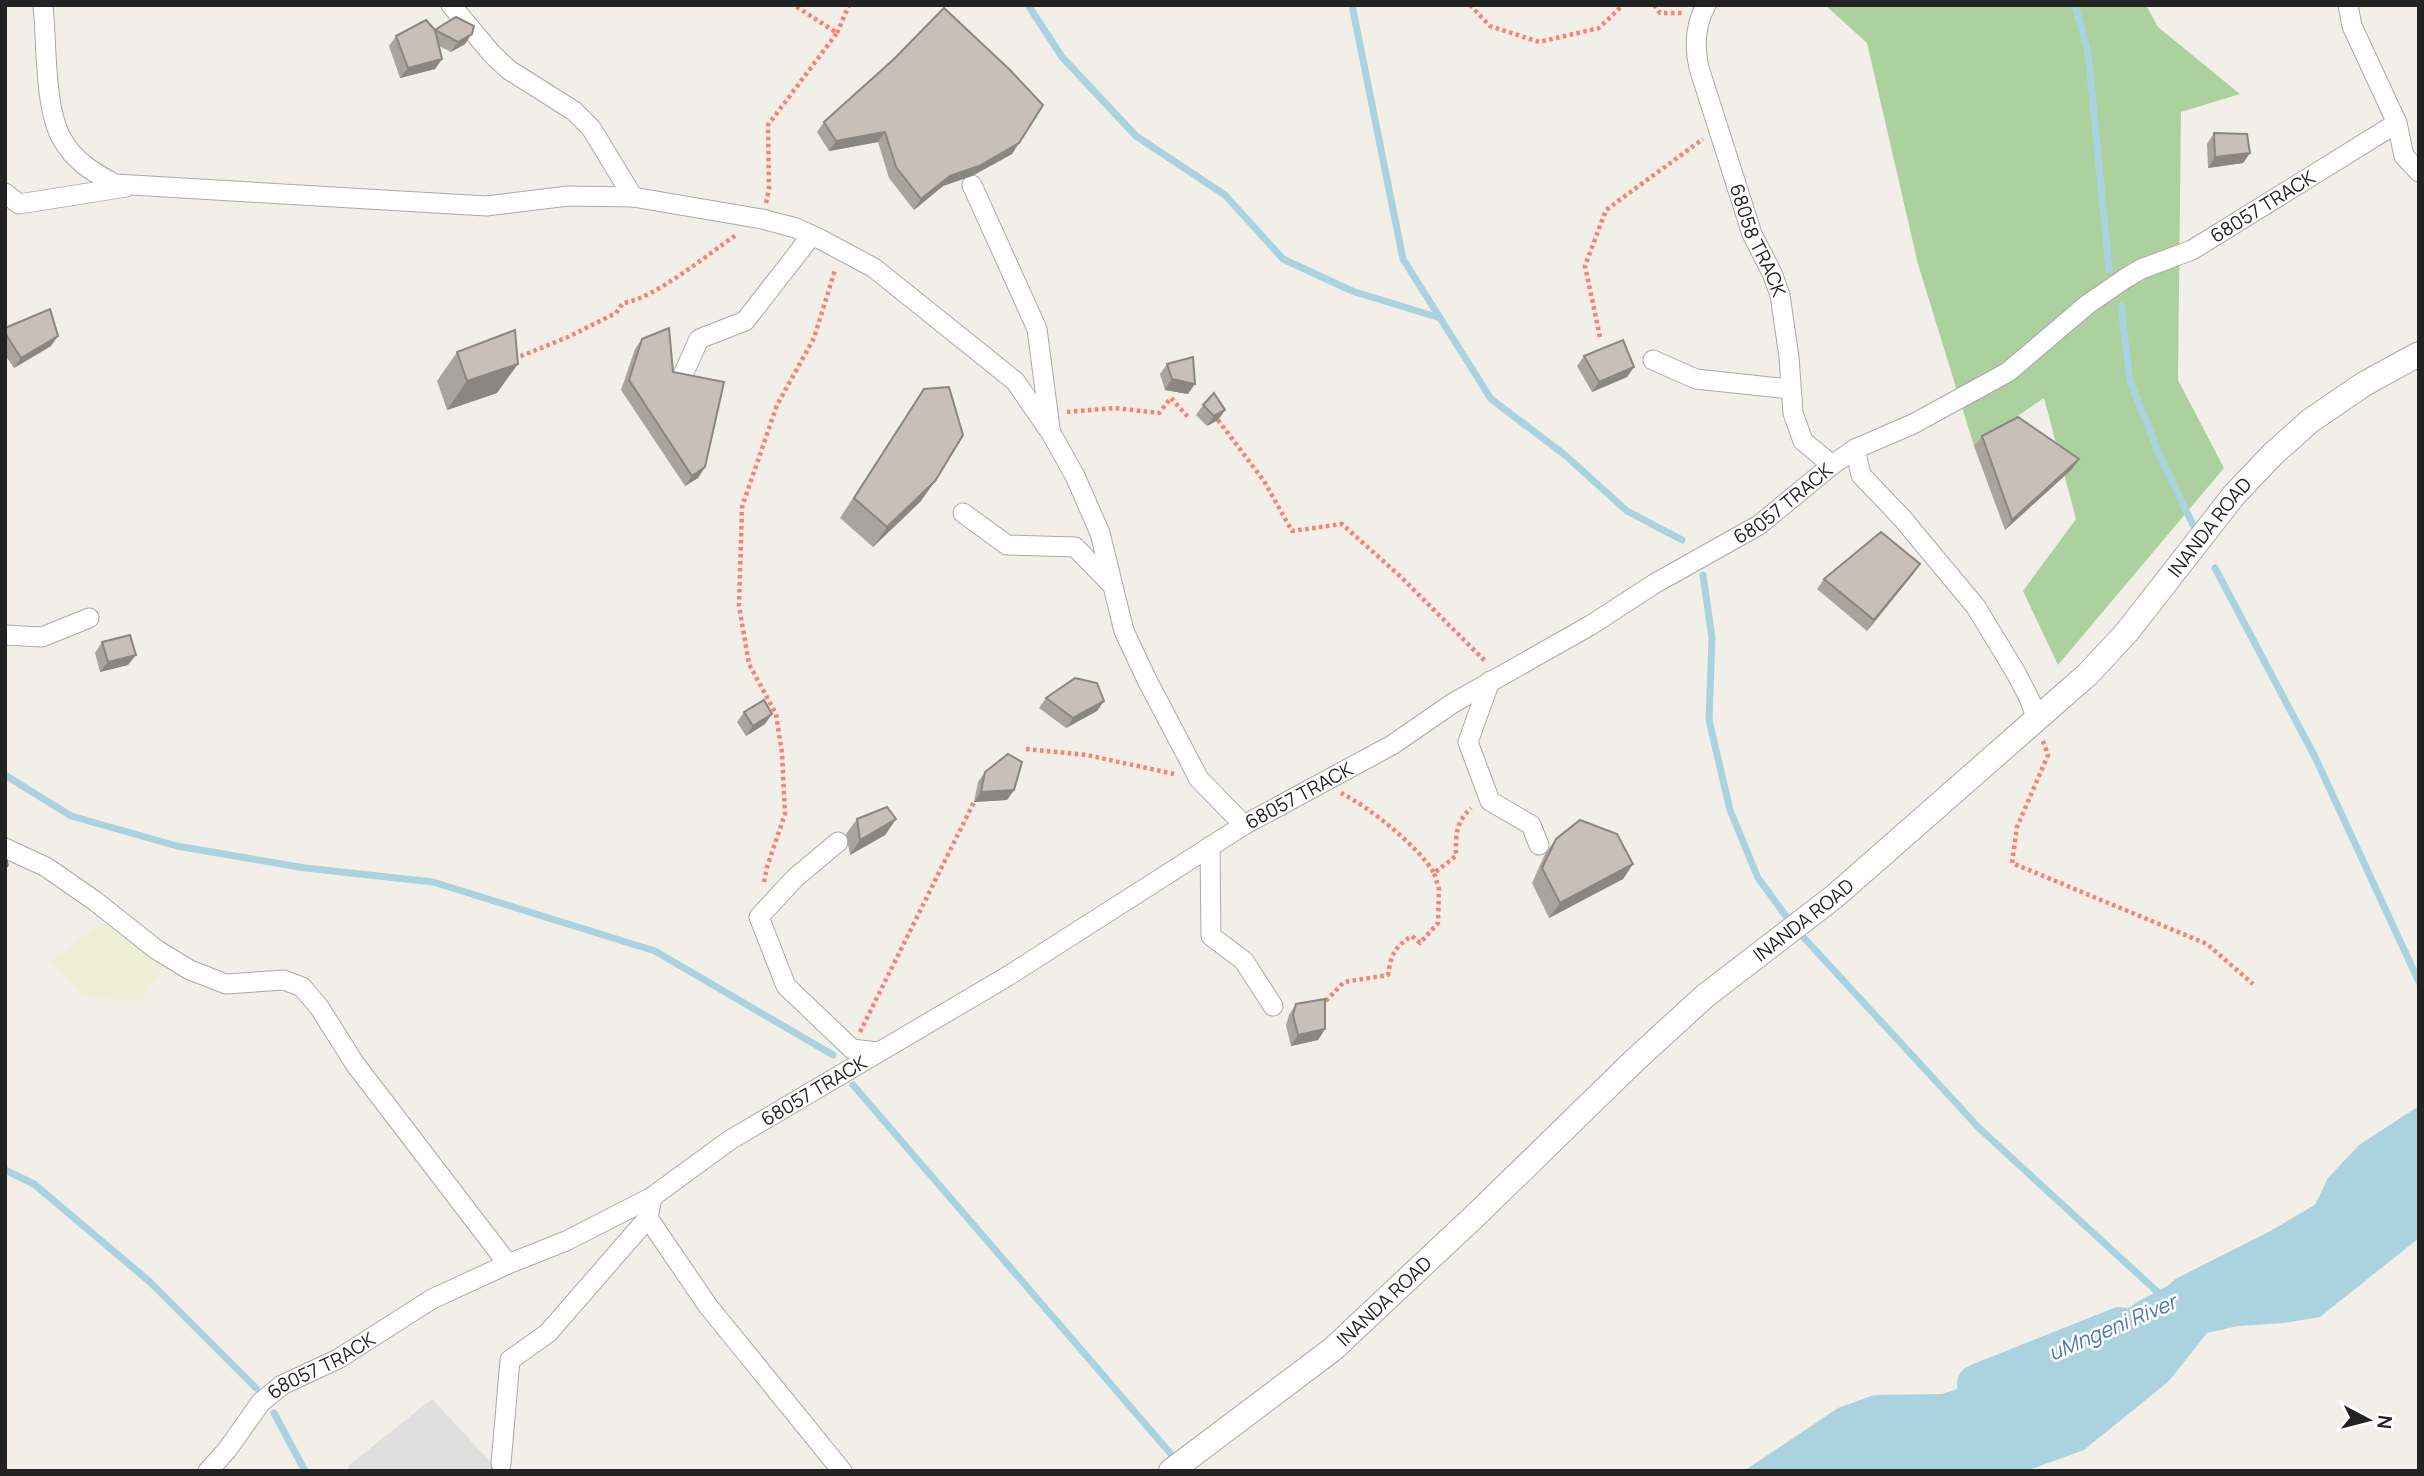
<svg xmlns="http://www.w3.org/2000/svg" width="2424" height="1476" font-family="Manrope,sans-serif">
  <style>
    .residential { fill: #e0dfdf }
    .farmland { fill: #eef0d5 }
    .forest { fill: #add19e }
    .water { fill: #aad3df }
    .lines { fill: none; stroke-linecap: round; stroke-linejoin: round }
    .stream { stroke: #aad3df; stroke-width: 7 }
    .river { stroke: #aad3df; stroke-width: 40 }
    .minor-casing { stroke: #a9a9a9; stroke-width: 21 }
    .tertiary-casing { stroke: #a9a9a9; stroke-width: 26 }
    .path { stroke: #fa8072; stroke-width: 4.5; stroke-dasharray: 3.5 3.5; stroke-linecap: butt }
    .minor { stroke: #fff; stroke-width: 19 }
    .tertiary { stroke: #fff; stroke-width: 24 }
    .wall { fill: #aba49e }
    .shaded-wall { fill: #8b8681 }
    .building { fill: #c7bfb8; stroke: #8b8681; stroke-width: 2 }
    .labels { text-anchor: middle; dominant-baseline: central; stroke-width: 5; stroke-linejoin: round; paint-order: stroke }
    .street-label { font-size: 19px; fill: #222; stroke: #fff }
    .water-label { font-size: 21px; font-style: italic; fill: #4a7aab; stroke: #fff }
  </style>
  <rect width="100%" height="100%" fill="#f2efe9"/>
  <!-- residential -->
  <polygon class="residential" points="432,1399 499,1471 349,1471 348,1466"/>
  <!-- farmland -->
  <polygon class="farmland" points="103,922 167,962 141,1000 84,998 51,960"/>
  <!-- forest -->
  <polygon class="forest" points="1825,5 2146,5 2158,27 2240,94 2181,112 2178,380 2224,468 2058,665 2023,591 2076,519 2044,398 1974,446 1918,264 1867,43"/>
  <!-- water -->
  <polygon class="water" points="2419,1106 2419,1238 2320,1317 2284,1323 2238,1326 2207,1333 2169,1381 2084,1450 2031,1469 1744,1471 1838,1408 1874,1395 1942,1394 2061,1354 2139,1301 2169,1285 2200,1272 2260,1270 2283,1256 2299,1238 2328,1178 2359,1145"/>
  <g class="lines">
    <!-- stream -->
    <g class="stream">
      <polyline points="1028,5 1062,57 1136,136 1225,195 1283,259 1352,291 1440,318"/>
      <polyline points="1352,5 1403,259 1491,399 1565,455 1627,511 1682,540"/>
      <polyline points="2075,5 2088,52 2109,269"/>
      <polyline points="2121,306 2130,381 2159,454 2193,525"/>
      <polyline points="2215,568 2315,757 2419,982"/>
      <polyline points="1703,575 1712,638 1709,720 1730,810 1758,878 1794,927 1979,1128 2163,1297"/>
      <polyline points="5,775 71,816 177,846 305,868 433,882 655,951 833,1055"/>
      <polyline points="853,1085 1177,1461"/>
      <polyline points="5,1170 34,1184 150,1282 256,1388"/>
      <polyline points="274,1413 305,1471"/>
    </g>
    <!-- river -->
    <g class="river">
      <polyline points="2186,1296 2281,1248 2332,1218 2419,1148"/>
      <polyline points="1977,1384 2120,1327"/>
    </g>
    <defs>
      <g id="minor">
        <path d="M43 5C47 42 44 108 62 139 74 161 94 173 115 184L486 206 568 196 633 197 762 219 796 228 820 239 874 268 1015 381 1051 433 1075 476 1100 533 1124 631 1147 680 1199 779 1244 825"/>
        <polyline points="451,5 492,54 509,70 574,111 591,128 633,197"/>
        <path id="s1" d="M1706 5C1695 25 1694 46 1699 68L1752 234 1772 273 1780 295 1789 357 1793 413 1803 441 1832 465"/>
        <polyline points="2348,5 2352,26 2397,123 2404,156 2419,172"/>
        <polyline points="972,185 1037,329 1050,428"/>
        <polyline points="5,193 19,204 126,187"/>
        <polyline points="1653,360 1696,379 1790,389"/>
        <polyline points="682,377 699,339 745,321 812,235"/>
        <polyline points="1855,449 1861,475 1902,518 1976,607 2016,673 2030,700 2037,720"/>
        <polyline points="963,513 1007,545 1075,547 1110,583"/>
        <polyline points="5,635 42,637 89,618"/>
        <polyline points="1490,681 1468,742 1490,801 1531,825 1539,845"/>
        <polyline points="838,842 795,878 759,917 786,986 852,1049 877,1052"/>
        <polyline points="1210,846 1211,936 1244,961 1273,1006"/>
        <polyline points="5,848 46,867 95,901 157,950 190,970 226,984 284,980 302,987 319,1007 355,1064 508,1264"/>
        <polyline points="652,1197 648,1218 708,1306 842,1471"/>
        <polyline points="501,1464 510,1360 548,1333 648,1218"/>
        <path id="s2" d="M208 1471 227 1450 261 1402 282 1385 338 1359 432 1299 508 1264 566 1241 652 1197 730 1140 1008 976 1244 825 1392 745 1453 703 1591 625 1654 584 1759 525 1832 465 1855 449 1913 424 2008 372 2088 304 2126 278 2141 269 2192 250 2397 123"/>
      </g>
      <g id="tertiary">
        <path id="s3" d="M1171 1471 1333 1349 1478 1213 1635 1060 1705 996 1835 896 2088 674 2127 632 2234 495 2273 454 2310 421 2364 384 2419 354"/>
      </g>
    </defs>
    <!-- minor casing -->
    <use href="#minor" class="minor-casing"/>
    <!-- tertiary casing -->
    <use href="#tertiary" class="tertiary-casing"/>
    <!-- path -->
    <g class="path">
      <polyline points="1470,5 1490,26 1539,42 1599,28 1623,5"/>
      <polyline points="1654,5 1660,13 1684,13"/>
      <polyline points="837,33 849,5"/>
      <polyline points="766,203 769,189 768,125 837,33 794,5"/>
      <polyline points="1600,337 1585,266 1606,210 1703,139"/>
      <path d="M514 359 568 337 616 313 623 303C654 299 708 254 736 235"/>
      <polyline points="1067,412 1114,408 1159,413 1171,398 1188,417"/>
      <polyline points="1218,420 1264,481 1292,531 1342,524 1401,577 1487,663"/>
      <polyline points="2043,741 2048,755 2017,827 2012,863 2207,944 2253,984"/>
      <polyline points="1026,749 1087,755 1174,774"/>
      <path d="M1341 793C1369 807 1418 846 1434 873L1456 856C1456 834 1455 824 1471 808"/>
      <polyline points="764,882 767,867 785,814 782,753 776,714 749,664 739,606 742,507 777,405 814,338 835,270"/>
      <path d="M1321 1006 1344 982 1388 975C1391 955 1394 947 1412 936L1420 943 1438 923 1439 889 1434 873"/>
      <polyline points="860,1032 974,802"/>
    </g>
    <!-- minor -->
    <use href="#minor" class="minor"/>
    <!-- tertiary -->
    <use href="#tertiary" class="tertiary"/>
  </g>
  <!-- wall -->
  <g class="wall">
    <polygon points="435,30 465,44 451,52 439,46 442,59 435,69 400,78 389,46 396,36"/>
    <polygon points="824,122 1019,143 1012,154 972,176 943,186 914,210 889,178 878,142 829,151 817,132"/>
    <polygon points="2214,133 2250,153 2243,163 2208,168 2207,144"/>
    <polygon points="5,328 51,346 14,368 5,355"/>
    <polygon points="642,339 673,372 705,467 698,478 685,486 621,390 635,349"/>
    <polygon points="457,352 497,393 447,410 437,381"/>
    <polygon points="1584,356 1634,367 1627,377 1592,392 1577,366"/>
    <polygon points="1167,364 1188,394 1165,390 1160,374"/>
    <polygon points="924,389 921,501 873,547 840,518"/>
    <polygon points="1203,405 1225,410 1218,420 1207,426 1196,415"/>
    <polygon points="1982,436 2072,469 2005,530 1974,446"/>
    <polygon points="1913,574 1867,631 1817,589 1824,579"/>
    <polygon points="102,642 128,665 100,672 95,653"/>
    <polygon points="1046,698 1104,701 1097,711 1066,728 1039,708"/>
    <polygon points="744,712 765,724 746,736 737,722"/>
    <polygon points="985,772 1014,790 1007,800 974,802 978,782"/>
    <polygon points="857,819 896,819 885,835 850,855 846,834"/>
    <polygon points="1556,839 1633,864 1623,879 1549,918 1532,883 1545,854"/>
    <polygon points="1296,1004 1325,1029 1318,1040 1291,1046 1286,1025 1289,1015"/>
  </g>
  <!-- shaded-wall -->
  <g class="shaded-wall">
    <polygon points="472,34 465,44 451,52 458,42"/>
    <polygon points="442,59 435,69 400,78 408,68"/>
    <polygon points="885,132 878,142 829,151 836,141"/>
    <polygon points="1019,143 1012,154 972,176 943,186 914,210 921,199 950,176"/>
    <polygon points="2250,153 2243,163 2208,168 2215,157"/>
    <polygon points="58,336 51,346 14,368 21,358"/>
    <polygon points="518,364 497,393 447,410 467,381"/>
    <polygon points="1634,367 1627,377 1592,392 1599,382"/>
    <polygon points="1172,379 1195,384 1188,394 1165,390"/>
    <polygon points="1225,410 1218,420 1207,426 1214,416"/>
    <polygon points="2079,459 2072,469 2005,530 2012,520"/>
    <polygon points="705,467 698,478 685,486 692,476"/>
    <polygon points="935,481 921,501 873,547 887,527"/>
    <polygon points="1920,564 1913,574 1867,631 1874,620"/>
    <polygon points="136,655 128,665 100,672 108,662"/>
    <polygon points="1104,701 1097,711 1066,728 1073,718"/>
    <polygon points="772,714 765,724 746,736 753,726"/>
    <polygon points="1014,790 1007,800 974,802 981,792"/>
    <polygon points="896,819 885,835 850,855 860,840"/>
    <polygon points="1633,864 1623,879 1549,918 1560,903"/>
    <polygon points="1325,1029 1318,1040 1291,1046 1298,1035"/>
  </g>
  <!-- building -->
  <g class="building">
    <polygon points="944,8 1010,70 1043,105 1019,143 979,166 950,176 921,199 896,167 885,132 836,141 824,122 894,59"/>
    <polygon points="456,17 474,26 472,34 458,42 435,30"/>
    <polygon points="426,20 435,30 442,59 408,68 396,36"/>
    <polygon points="2214,133 2247,134 2250,153 2215,157"/>
    <polygon points="50,309 58,336 21,358 5,333 5,328"/>
    <polygon points="669,328 673,372 724,382 705,467 692,476 629,380 642,339"/>
    <polygon points="515,330 518,364 467,381 457,352"/>
    <polygon points="1623,340 1634,367 1599,382 1584,356"/>
    <polygon points="1193,357 1195,384 1172,379 1167,364"/>
    <polygon points="949,387 963,435 935,481 887,527 854,498 924,389"/>
    <polygon points="1214,393 1225,410 1214,416 1203,405"/>
    <polygon points="2018,417 2079,459 2012,520 1982,436"/>
    <polygon points="1881,532 1920,564 1874,620 1824,579"/>
    <polygon points="130,635 136,655 108,662 102,642"/>
    <polygon points="1075,678 1097,683 1104,701 1073,718 1046,698"/>
    <polygon points="764,700 772,714 753,726 744,712"/>
    <polygon points="1008,754 1022,762 1014,790 981,792 985,772"/>
    <polygon points="887,807 896,819 860,840 857,819"/>
    <polygon points="1580,820 1617,834 1633,864 1560,903 1542,868 1556,839"/>
    <polygon points="5,855 8,865 5,869"/>
    <polygon points="1325,999 1325,1029 1298,1035 1293,1015 1296,1004"/>
  </g>
  <g class="labels">
    <!-- street labels -->
    <g class="street-label">
      <text stroke="none"><textPath href="#s2" startOffset="2426">68057 TRACK</textPath></text>
      <text stroke="none"><textPath href="#s1" startOffset="247">68058 TRACK</textPath></text>
      <text stroke="none"><textPath href="#s2" startOffset="1858">68057 TRACK</textPath></text>
      <text stroke="none"><textPath href="#s3" startOffset="1407">INANDA ROAD</textPath></text>
      <text stroke="none"><textPath href="#s2" startOffset="1292">68057 TRACK</textPath></text>
      <text stroke="none"><textPath href="#s3" startOffset="840">INANDA ROAD</textPath></text>
      <text stroke="none"><textPath href="#s2" startOffset="724">68057 TRACK</textPath></text>
      <text stroke="none"><textPath href="#s3" startOffset="273">INANDA ROAD</textPath></text>
      <text stroke="none"><textPath href="#s2" startOffset="158">68057 TRACK</textPath></text>
    </g>
    <!-- water labels -->
    <g class="water-label">
      <text transform="translate(2112 1327) rotate(-23)">uMngeni River</text>
    </g>
  </g>
  <!-- border -->
  <rect width="2424" height="1476" fill="none" stroke="#222222" stroke-width="14"/>
  <!-- north arrow -->
  <g transform="translate(2368 1420) rotate(97)" stroke="#ffffff" stroke-width="5" paint-order="stroke">
  <path d="M0-5L12 26L0 18L-12 26Z" fill="#222222"/>
  <text y="-10" font-size="19" font-weight="bold" text-anchor="middle" fill="#222222">N</text>
  </g>
</svg>
